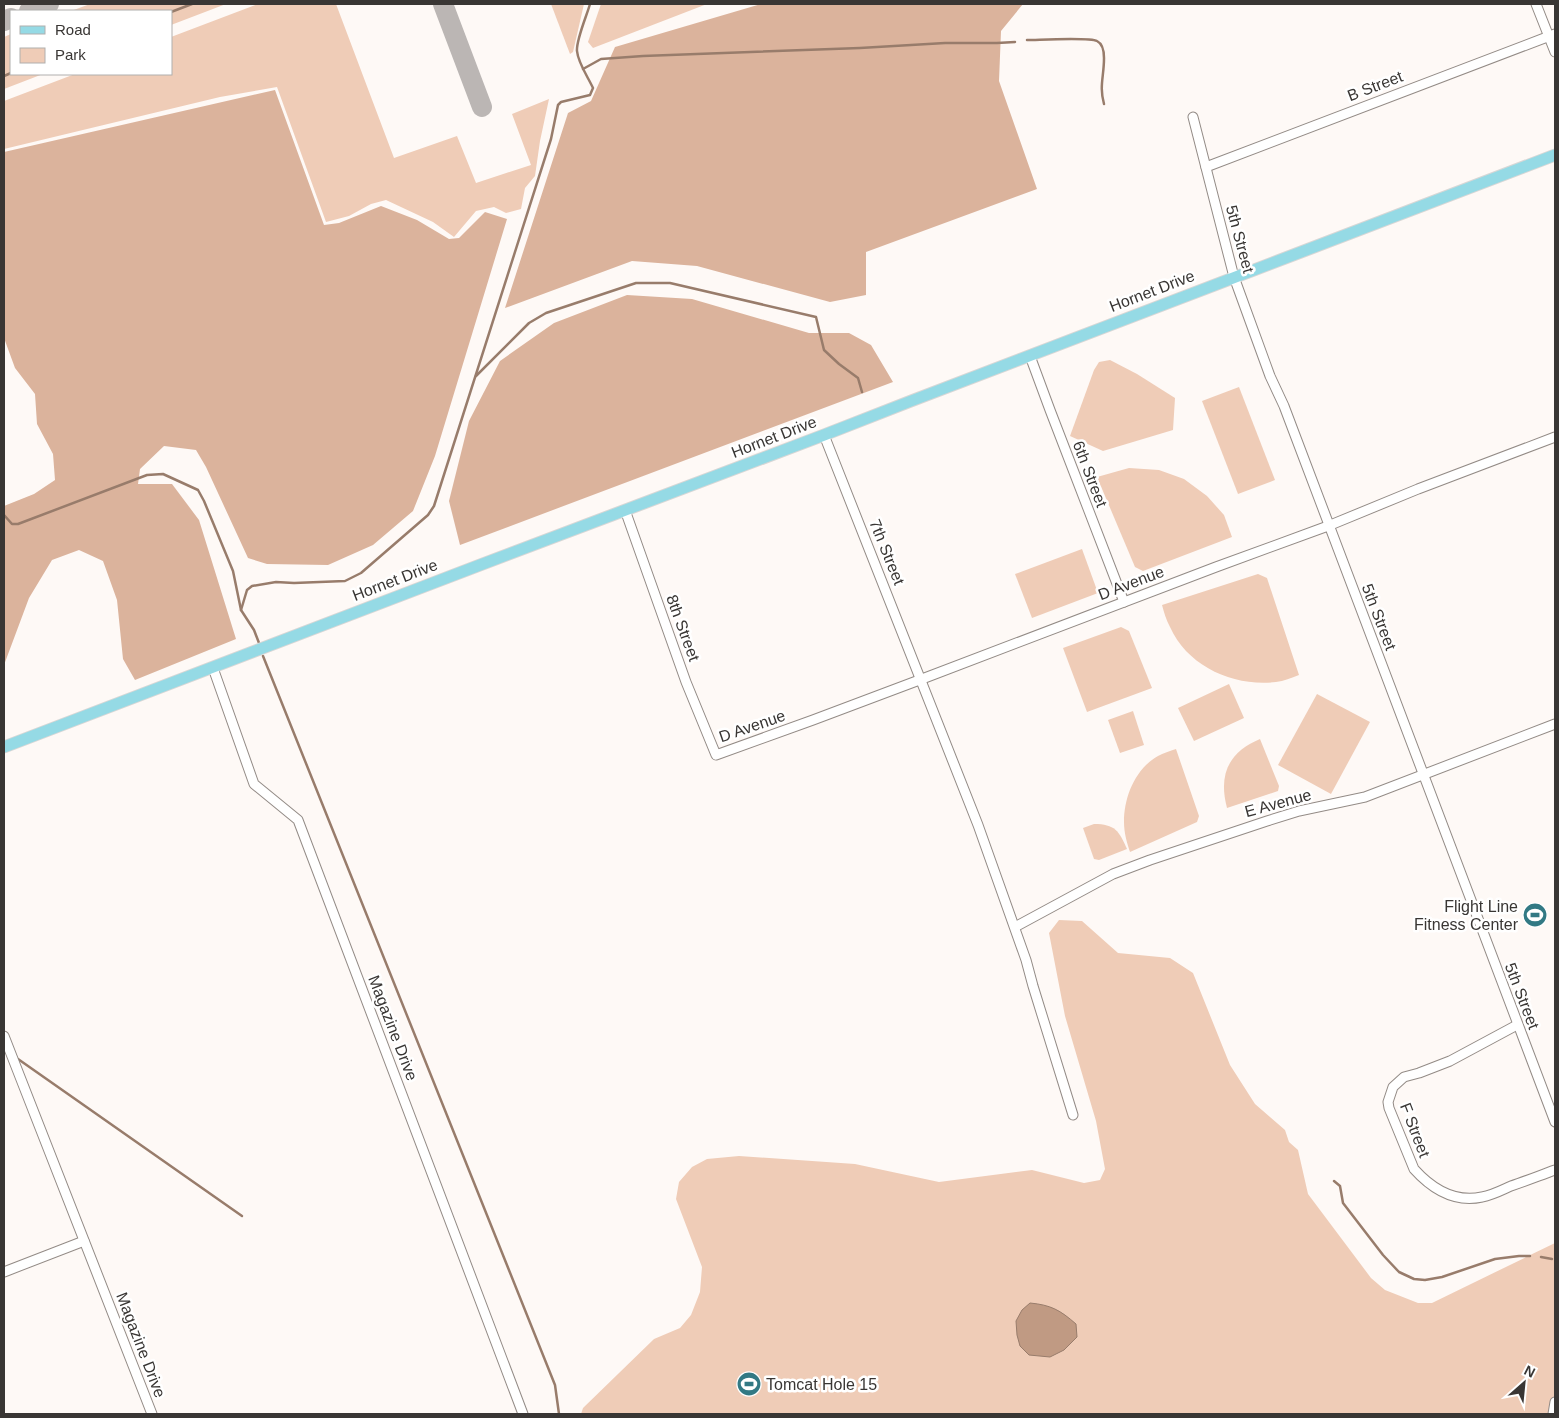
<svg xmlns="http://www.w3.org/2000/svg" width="1559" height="1418" font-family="Arial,sans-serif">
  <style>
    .green { fill: #efccb7 }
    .forest { fill: #dbb39c }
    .water { fill: #c09a83; stroke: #987c6b }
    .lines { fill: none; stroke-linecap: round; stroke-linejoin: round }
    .stream { stroke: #987c6b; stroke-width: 2.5 }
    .taxiway { stroke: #bbb6b4; stroke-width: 20 }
    .minor-casing { stroke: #938b86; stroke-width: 11 }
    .major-casing { stroke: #d7d7d6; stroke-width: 13 }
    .minor { stroke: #fff; stroke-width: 9 }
    .major { stroke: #95dae5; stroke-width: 11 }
    .labels { text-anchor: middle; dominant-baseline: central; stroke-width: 5; stroke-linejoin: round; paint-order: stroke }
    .street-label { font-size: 16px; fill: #393634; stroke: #fff }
    .poi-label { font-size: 16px; fill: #393634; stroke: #fff; text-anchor: end }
  </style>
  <rect width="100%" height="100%" fill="#fef9f6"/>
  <!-- green -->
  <g class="green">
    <polygon points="90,4 226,4 171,25 171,11 71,11"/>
    <polygon points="258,4 336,4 394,158 457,136 476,183 531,165 512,114 549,99 540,141 535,176 525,188 521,209 506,213 494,207 476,211 454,237 433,222 386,200 371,204 349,216 326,222 277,87 220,97 4,149 4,101 75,74 171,74 171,37"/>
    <polygon points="551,4 584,4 573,52 570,54"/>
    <polygon points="601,4 707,4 593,48 588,42"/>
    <polygon points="11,34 11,74 43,74 4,89 4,37"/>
    <polygon points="1110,360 1137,374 1175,398 1173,430 1103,451 1070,436 1094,370 1099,362"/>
    <polygon points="1239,387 1275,480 1238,494 1202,401"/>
    <polygon points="1129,468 1159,470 1184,479 1207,496 1224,515 1232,537 1143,571 1135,567 1097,477"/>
    <polygon points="1082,549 1098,593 1032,618 1015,574"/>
    <path d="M1258 574 1267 578 1299 675C1291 678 1284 681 1276 682 1234 687 1188 667 1170 627 1166 620 1164 612 1162 605Z"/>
    <polygon points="1121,627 1129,631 1152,688 1087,712 1063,648"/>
    <polygon points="1229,684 1244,718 1194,741 1178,708"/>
    <polygon points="1317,694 1370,722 1331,794 1278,765"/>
    <polygon points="1133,711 1144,745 1120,753 1108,720"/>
    <path d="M1260 739 1279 786 1278 791 1227 808C1218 774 1229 752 1260 739Z"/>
    <path d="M1176 749 1199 816 1197 822 1130 852C1127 843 1124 833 1124 822 1124 797 1135 769 1158 756 1163 753 1170 751 1176 749Z"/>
    <path d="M1094 824C1115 824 1119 831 1127 849L1099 860 1094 859 1083 828Z"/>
    <polygon points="1059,920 1082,921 1118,953 1170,958 1193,973 1230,1065 1255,1104 1285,1130 1289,1142 1298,1150 1308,1194 1371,1278 1385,1290 1418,1303 1432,1303 1555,1243 1555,1414 581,1414 583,1408 654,1339 680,1328 691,1315 700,1292 702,1267 676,1199 679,1182 692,1167 707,1159 739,1156 855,1164 939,1182 1032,1170 1084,1183 1100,1180 1105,1169 1096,1121 1065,1016 1049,933"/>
  </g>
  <!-- forest -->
  <g class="forest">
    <polygon points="761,4 1023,4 1001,31 999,81 1037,189 866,252 866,295 830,302 697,266 632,261 505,308 568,113 591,101 615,47"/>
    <polygon points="275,90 324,225 339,223 381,206 417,220 449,239 459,238 485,212 507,219 435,456 413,511 373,545 328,565 267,564 248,558 206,467 196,450 164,446 140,469 138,484 172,484 199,520 236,639 135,680 123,659 117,600 103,561 79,550 52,560 29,598 4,665 4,506 34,494 55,480 53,454 37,424 35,394 15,368 4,338 4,152"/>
    <polygon points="627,295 692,299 809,333 849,333 871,345 893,382 460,545 449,501 469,421 500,361 554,323"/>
  </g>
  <!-- water -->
  <path class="water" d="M1030 1303C1051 1305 1060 1310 1076 1324L1077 1337 1064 1350 1050 1357 1029 1355 1020 1346 1017 1335 1016 1321 1022 1310Z"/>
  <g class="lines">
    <!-- stream -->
    <g class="stream">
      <polyline points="171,12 192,4"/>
      <path d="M1027 40C1038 40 1090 37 1097 41 1103 44 1104 53 1104 58 1104 77 1099 86 1104 104"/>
      <polyline points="583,69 601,59 643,56 860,48 945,43 997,43 1015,42"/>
      <polyline points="4,76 11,73"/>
      <polyline points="476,376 529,323 546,313 636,283 670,283 816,317 824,350 839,364 858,378 862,392"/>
      <polyline points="4,515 12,524 18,524 147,475 163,474 198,490 204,501 233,571 241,610 254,630 259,643"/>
      <path d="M241 610 247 590 252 586 276 582 294 583 345 581 361 573 428 515 434 506 551 139 558 105 561 102 590 95 593 88C588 77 578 63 577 51 576 40 587 15 590 4"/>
      <polyline points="263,656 555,1385 559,1414"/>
      <polyline points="18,1059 242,1216"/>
      <polyline points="1334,1181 1340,1186 1343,1203 1383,1255 1399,1272 1414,1279 1425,1280 1442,1277 1495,1259 1519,1256 1530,1256"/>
      <polyline points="1541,1257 1552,1259"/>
    </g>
    <!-- taxiway -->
    <g class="taxiway">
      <polyline points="443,4 482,107"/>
      <polyline points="29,11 49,4"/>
      <polyline points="4,21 11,18"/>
    </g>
    <defs>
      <g id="minor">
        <polyline points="1536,4 1555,52"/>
        <polyline points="1193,117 1234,277 1270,376 1284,406 1555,1122"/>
        <polyline points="1206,167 1555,34"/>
        <polyline points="1030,356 1050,410 1124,602"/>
        <polyline points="824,435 978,825 1026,960 1033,986 1073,1115"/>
        <polyline points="625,510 686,682 716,755 813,720 922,679 1216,567 1328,526 1418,489 1555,437"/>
        <polyline points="213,668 254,784 298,820 523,1414"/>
        <polyline points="1015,927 1113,874 1150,860 1267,821 1299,811 1365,797 1555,724"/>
        <path d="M1517 1025 1450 1061 1419 1073 1404 1077 1393 1087 1388 1102 1389 1108 1414 1169C1432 1189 1454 1203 1482 1197 1493 1195 1502 1190 1511 1186 1526 1181 1541 1175 1555 1170"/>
        <polyline points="4,1036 152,1414"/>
        <polyline points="4,1272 84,1241"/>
        <polyline points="1553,1414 1555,1402"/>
      </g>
      <polyline id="major" points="4,747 480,565 824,435 911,401 1555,155"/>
    </defs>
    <!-- minor casing -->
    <use href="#minor" class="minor-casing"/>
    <!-- major casing -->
    <use href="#major" class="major-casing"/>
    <!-- minor -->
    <use href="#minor" class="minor"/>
    <!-- major -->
    <use href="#major" class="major"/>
  </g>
  <!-- icons -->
  <defs>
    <symbol id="stadium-disc" viewBox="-11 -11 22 22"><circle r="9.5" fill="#327984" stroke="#fff"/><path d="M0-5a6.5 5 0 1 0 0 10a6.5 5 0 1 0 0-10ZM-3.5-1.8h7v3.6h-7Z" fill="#fff"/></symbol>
  </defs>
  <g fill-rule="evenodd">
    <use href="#stadium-disc" x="1521" y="901" width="28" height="28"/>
    <use href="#stadium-disc" x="735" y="1370" width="28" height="28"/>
  </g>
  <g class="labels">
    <!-- street labels -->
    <g class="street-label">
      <text transform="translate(1375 86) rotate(-21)">B Street</text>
      <text transform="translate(1240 239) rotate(75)">5th Street</text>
      <text transform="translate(1152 291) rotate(-21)">Hornet Drive</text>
      <text transform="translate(774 437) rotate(-21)">Hornet Drive</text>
      <text transform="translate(1090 474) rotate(69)">6th Street</text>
      <text transform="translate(887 552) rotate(68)">7th Street</text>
      <text transform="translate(395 580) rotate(-21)">Hornet Drive</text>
      <text transform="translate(1131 583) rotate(-21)">D Avenue</text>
      <text transform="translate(1379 617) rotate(69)">5th Street</text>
      <text transform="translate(683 628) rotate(70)">8th Street</text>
      <text transform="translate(752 726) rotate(-19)">D Avenue</text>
      <text transform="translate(1278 803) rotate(-15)">E Avenue</text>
      <text transform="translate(1522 996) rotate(69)">5th Street</text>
      <text transform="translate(393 1028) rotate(69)">Magazine Drive</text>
      <text transform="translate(1415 1130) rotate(69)">F Street</text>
      <text transform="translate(141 1345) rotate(69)">Magazine Drive</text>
    </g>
    <!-- poi labels -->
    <g class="poi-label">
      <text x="1518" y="906">Flight Line<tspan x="1518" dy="18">Fitness Center</tspan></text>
      <text x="766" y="1384" text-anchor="start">Tomcat Hole 15</text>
    </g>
  </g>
  <!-- border -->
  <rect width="1559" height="1418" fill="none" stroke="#393634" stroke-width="10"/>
  <!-- legend -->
  <rect x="10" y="10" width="162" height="65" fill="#ffffff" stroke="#b0afae"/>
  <rect x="20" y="26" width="25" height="8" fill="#95dae5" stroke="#b0afae"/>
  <text x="55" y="35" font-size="15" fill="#393634">Road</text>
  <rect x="20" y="48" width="25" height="15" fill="#efccb7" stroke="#b0afae"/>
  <text x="55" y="60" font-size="15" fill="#393634">Park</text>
  <!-- north arrow -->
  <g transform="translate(1524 1383) rotate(27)" stroke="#ffffff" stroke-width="4" paint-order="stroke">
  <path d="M0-4L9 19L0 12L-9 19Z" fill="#393634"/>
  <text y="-8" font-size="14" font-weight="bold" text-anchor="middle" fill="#393634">N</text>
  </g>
</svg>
